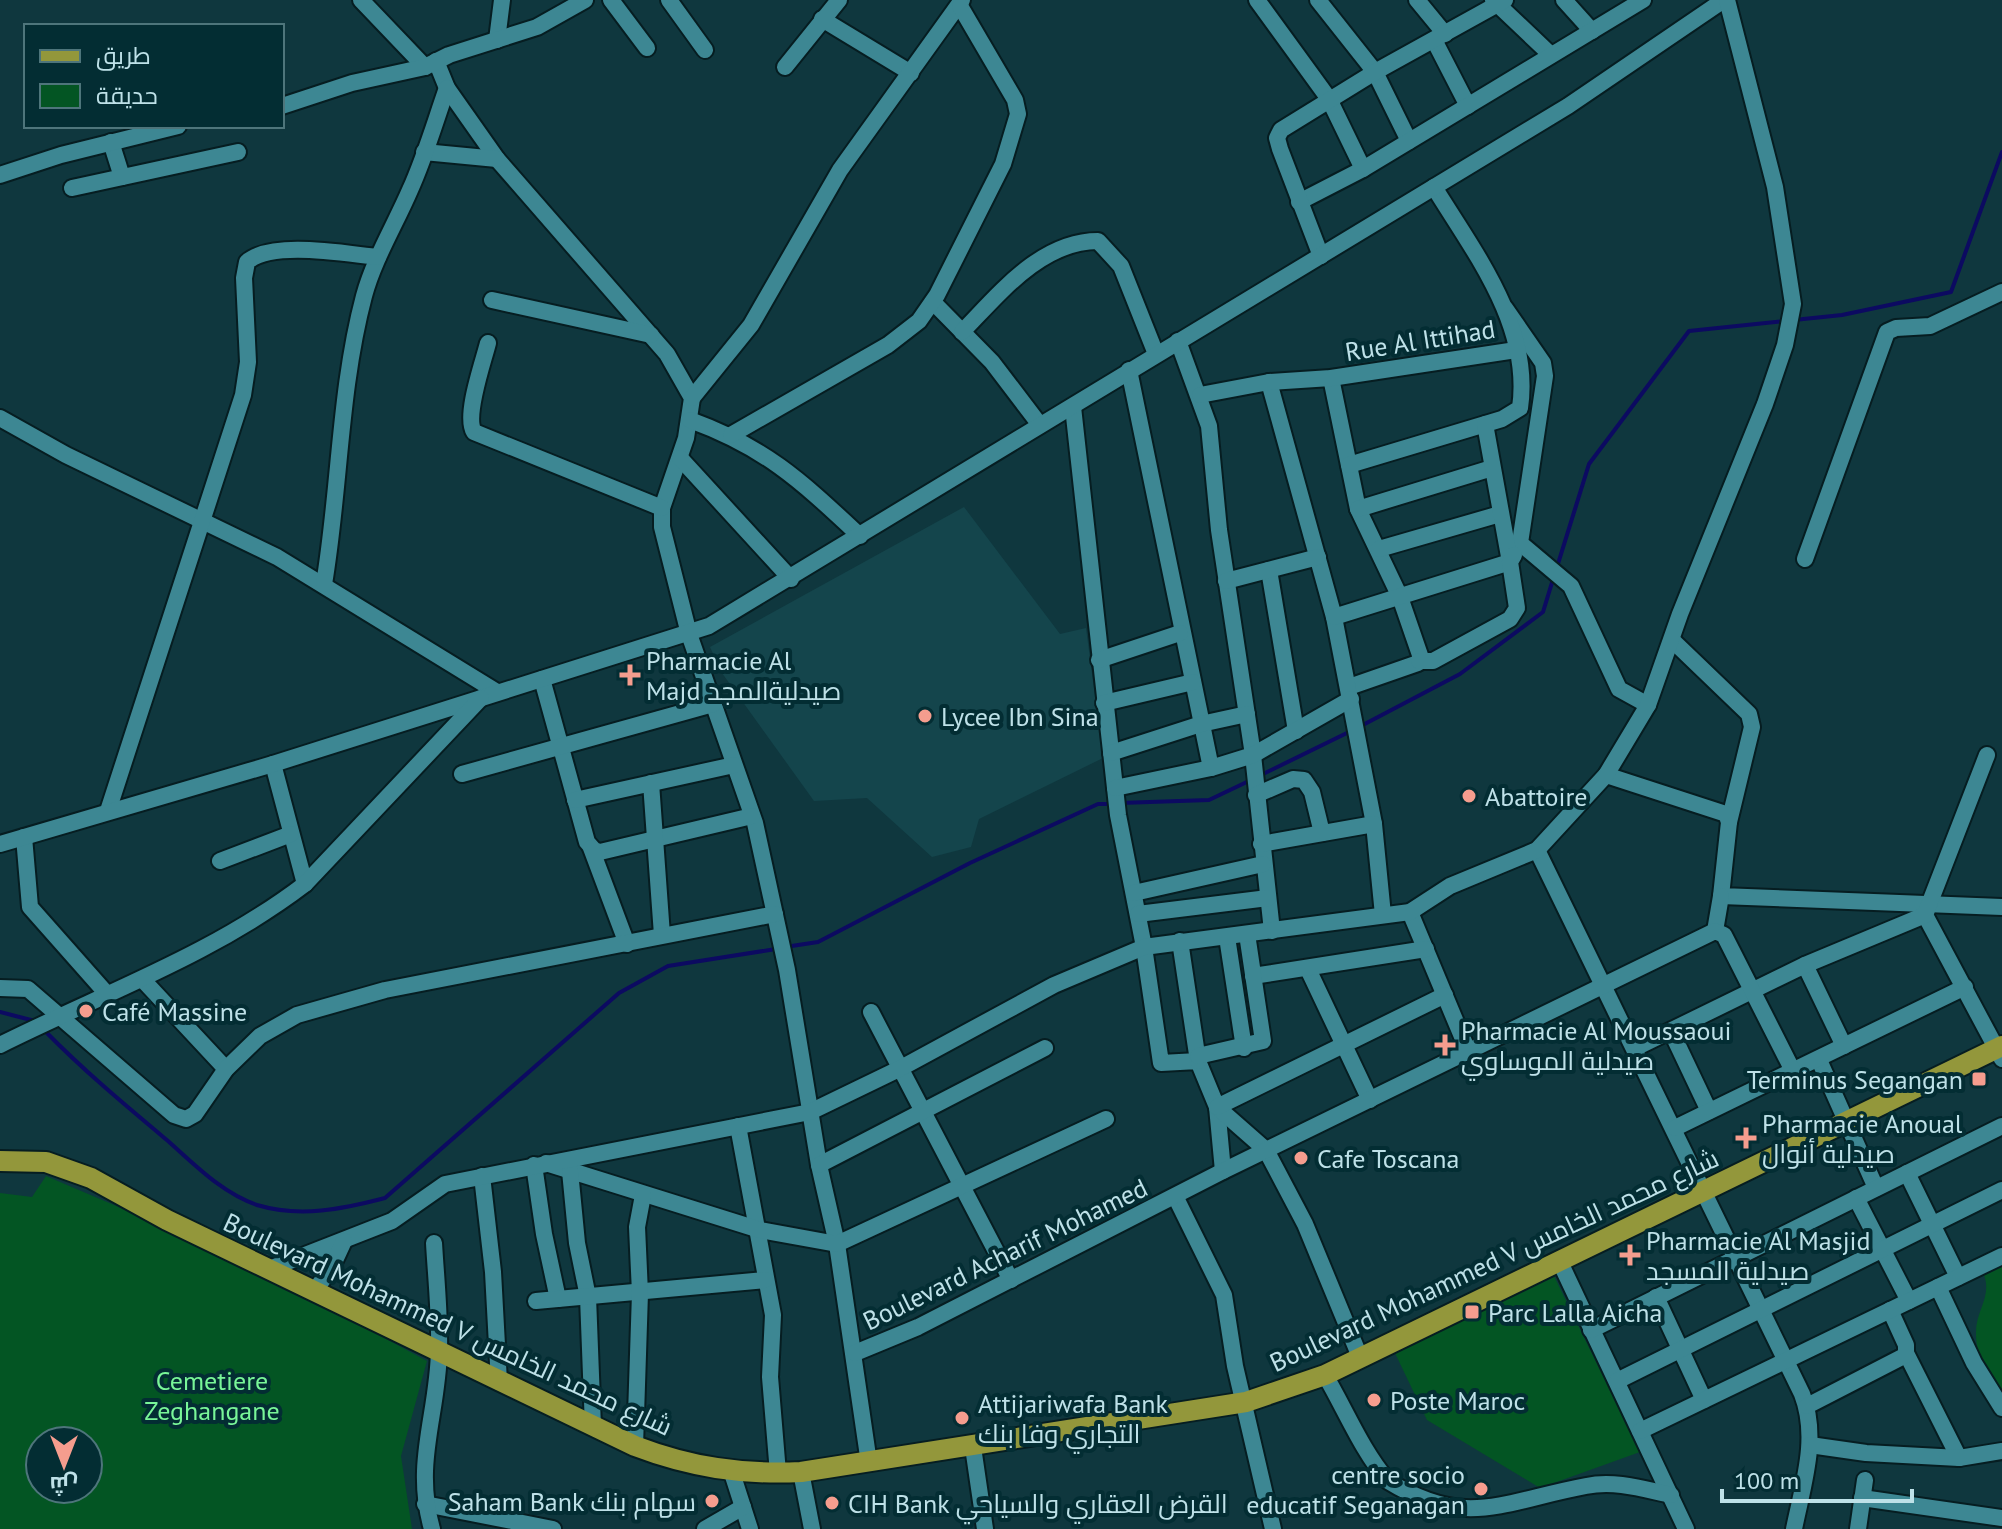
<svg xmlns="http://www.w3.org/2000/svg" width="2002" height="1529" font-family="'PT Sans',Cairo,sans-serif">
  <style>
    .built { fill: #14454c }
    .green { fill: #035523; fill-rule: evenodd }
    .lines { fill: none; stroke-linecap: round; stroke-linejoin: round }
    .stream { stroke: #0c0a61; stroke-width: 4 }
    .minor-casing { stroke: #061d21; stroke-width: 20 }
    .major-casing { stroke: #061d21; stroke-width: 24 }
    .minor { stroke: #3d8793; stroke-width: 16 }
    .major { stroke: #93973b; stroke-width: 20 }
    .poi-dot { fill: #f59d8e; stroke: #032d33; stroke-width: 3 }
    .labels { text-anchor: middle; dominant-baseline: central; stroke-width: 8; stroke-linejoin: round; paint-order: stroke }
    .street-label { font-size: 26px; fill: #bee1e8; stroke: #032d33 }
    .poi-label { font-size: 26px; fill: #bee1e8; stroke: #032d33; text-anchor: start }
    .park-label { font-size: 26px; fill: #79f698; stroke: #032d33 }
  </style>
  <rect width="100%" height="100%" fill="#0f373e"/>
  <!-- built -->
  <polygon class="built" points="964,507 1060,634 1086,628 1103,758 979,819 971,847 932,857 867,798 814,801 722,673 710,647"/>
  <!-- green -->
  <g class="green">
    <path d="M46 1176 231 1255 427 1361 401 1456 412 1529H0V1193L32 1197ZM40 1441H88V1489H40Z"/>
    <path d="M2002 1267V1398C1990 1378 1975 1356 1976 1332 1976 1310 1992 1297 1984 1275Z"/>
    <polygon points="1554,1276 1640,1452 1540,1488 1427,1420 1394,1351"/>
  </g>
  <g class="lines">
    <!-- stream -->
    <g class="stream">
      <polyline points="1794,320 1842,315 1951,292 2002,152"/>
      <polyline points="1557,567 1589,464 1689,331 1785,321"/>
      <polyline points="1359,727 1460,674 1543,612 1554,576"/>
      <polyline points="1259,776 1351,731"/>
      <polyline points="1120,803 1209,800 1251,780"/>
      <polyline points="785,947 818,942 970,863 1098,804 1111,804"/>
      <polyline points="0,1012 35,1021"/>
      <path d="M44 1030C83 1070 125 1105 168 1141 195 1165 222 1193 257 1205 300 1218 343 1209 385 1198L619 993 668 966 776 949"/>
    </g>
    <defs>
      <g id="minor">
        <polyline points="361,0 425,67"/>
        <polyline points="611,0 647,48"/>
        <polyline points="669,0 705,50"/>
        <polyline points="1257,0 1329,99 1363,169"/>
        <polyline points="1318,0 1375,72 1409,141"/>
        <polyline points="1417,0 1445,34"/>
        <polyline points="1493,0 1551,55"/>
        <polyline points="1564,0 1592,31"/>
        <polyline points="822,19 911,73"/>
        <polyline points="497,40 502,0"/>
        <polyline points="1434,40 1468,106"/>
        <polyline points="436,61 447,88 497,159 667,354 692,398 686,438 662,508 662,527 689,634 755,823 787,970 819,1165 837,1244 869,1463"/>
        <polyline points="785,67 839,0"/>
        <polyline points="282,106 352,83 425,67 449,55 537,27 585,0"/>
        <polyline points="111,142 122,177"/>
        <polyline points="424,152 497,159"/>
        <polyline points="0,175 61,155 178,126"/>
        <polyline points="72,188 238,152"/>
        <polyline points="1299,202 1363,169 1643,0"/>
        <polyline points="1321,256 1280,149 1277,138 1281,130 1375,72 1505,0"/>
        <polyline points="492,300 651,335"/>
        <polyline points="933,302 992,362 1040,425"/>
        <polyline points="1505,308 1543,363 1545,376 1520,543 1571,586 1619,689 1648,705"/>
        <path d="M962 332C999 294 1041 241 1098 241L1121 266 1156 354"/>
        <polyline points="1178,341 1209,426 1219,530 1253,755 1272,931"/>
        <path d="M488 343C483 363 464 416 474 432L662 508"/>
        <polyline points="1129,370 1211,768"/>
        <polyline points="1331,378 1358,509 1400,597 1421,658 1418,663 1349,687"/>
        <polyline points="1269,382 1334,617 1374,824"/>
        <polyline points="1200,395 1269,382 1331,378 1516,350"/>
        <polyline points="692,398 751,325 840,170 962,0"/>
        <polyline points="1073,407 1118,815 1144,947 1161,1063 1198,1061 1217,1107 1223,1171"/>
        <polyline points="0,418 66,455 277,557 497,692"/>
        <path d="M690 420C767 448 802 482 860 536"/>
        <polyline points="731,435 888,345 919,321 937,295 1003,164 1018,114 1015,100 960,6"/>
        <polyline points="680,458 791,579"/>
        <path d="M1349 465 1502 419 1520 408C1532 326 1474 252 1434 187"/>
        <polyline points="1358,509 1492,468"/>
        <polyline points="1379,549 1500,514"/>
        <polyline points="1805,559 1887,332 1896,328 1930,326 2002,292"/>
        <polyline points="1269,570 1296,731"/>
        <polyline points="1226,581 1318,557"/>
        <path d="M324 584C340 489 339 390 364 296 374 259 395 225 410 190 425 157 435 122 447 88"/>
        <polyline points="1334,617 1510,562 1485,424"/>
        <polyline points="1672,640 1749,714 1752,727 1729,822"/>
        <polyline points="1099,660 1180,633"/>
        <polyline points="1419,661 1433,661 1510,619 1517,608 1510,562 1514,555"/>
        <polyline points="542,679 587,842 594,850 600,852 752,816"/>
        <polyline points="1104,703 1193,682"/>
        <polyline points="1111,753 1201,724 1247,714"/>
        <polyline points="273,764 305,884"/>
        <polyline points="462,774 713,704"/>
        <polyline points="1606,775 1726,814 1729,822 1721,896 2002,907"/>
        <polyline points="651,783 662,935"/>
        <polyline points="1115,788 1211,768 1253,755 1351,699"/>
        <polyline points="1256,795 1293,779 1304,780 1312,792 1322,833"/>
        <polyline points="575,800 734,765"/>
        <path d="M108 811 243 395 248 362 244 278 247 262C272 240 346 254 378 257"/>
        <polyline points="24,837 30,907 107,994"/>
        <polyline points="0,844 273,764 709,626 1568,106 1724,0"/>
        <polyline points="1261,844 1374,824 1383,915"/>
        <polyline points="591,848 627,944"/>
        <path d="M1537 850 1802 1394C1819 1438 1803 1484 1794 1529"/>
        <polyline points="220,861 291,834"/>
        <polyline points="1134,893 1263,864"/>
        <polyline points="1410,912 1468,1051"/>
        <polyline points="1138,914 1268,898"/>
        <polyline points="1925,915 2002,1059"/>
        <polyline points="1715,931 1721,896"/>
        <polyline points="1227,937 1244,1048"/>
        <polyline points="1180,941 1198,1061"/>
        <polyline points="1805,965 1844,1046"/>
        <polyline points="1308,969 1370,1100"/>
        <polyline points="1253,976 1426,949"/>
        <polyline points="143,980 226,1069"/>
        <polyline points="0,988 28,989 174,1115 186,1119 195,1114 226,1069 260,1036 297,1015 385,990 775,914"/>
        <polyline points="871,1012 1011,1280"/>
        <polyline points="1671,1031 1709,1111"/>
        <path d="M0 1045C104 993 212 955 305 884L481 698"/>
        <polyline points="1635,1048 1805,965 1925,915 1987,755"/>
        <polyline points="1198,1056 1263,1041 1247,934"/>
        <polyline points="1819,1060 1876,1188"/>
        <polyline points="1217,1107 1266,1150 1305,1224 1360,1357"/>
        <polyline points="1217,1107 1445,995"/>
        <polyline points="738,1126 773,1315 770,1377 778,1473"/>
        <polyline points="1675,1128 1965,987"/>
        <polyline points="546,1163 760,1230 837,1244 1106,1119"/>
        <polyline points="534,1165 544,1234 558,1299"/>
        <polyline points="819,1165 1045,1048"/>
        <polyline points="570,1171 577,1243 588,1297 593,1427"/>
        <polyline points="1907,1173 1958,1277"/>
        <polyline points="482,1176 493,1272 499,1382"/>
        <polyline points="1176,1198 1224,1295 1235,1366 1273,1529"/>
        <polyline points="1856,1198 1909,1301"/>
        <polyline points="1559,1260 1686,1529"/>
        <polyline points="272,1268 392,1221 445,1184 810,1112 901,1068 1054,985 1144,947 1410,912 1450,886 1537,850 1606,775 1648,705 1680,614 1765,404 1785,345 1793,304 1775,187 1727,0"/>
        <polyline points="1938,1287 1974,1363 2002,1408"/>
        <polyline points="315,1290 331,1269 344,1241"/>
        <polyline points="1656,1297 1704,1400"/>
        <polyline points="536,1301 765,1280"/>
        <polyline points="1591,1330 2002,1126"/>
        <polyline points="855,1353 918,1327 1223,1171 1715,931 1724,935 1793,1071"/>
        <polyline points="1906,1353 1959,1458"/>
        <path d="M1325 1375C1345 1409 1362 1451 1388 1481 1466 1529 1501 1502 1586 1486 1615 1480 1643 1489 1671 1495"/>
        <polyline points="1617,1381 2002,1190"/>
        <polyline points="1807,1406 1906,1355 1906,1345 1890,1310"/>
        <polyline points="1640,1431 2002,1256"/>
        <polyline points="1810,1445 1866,1453 1959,1458 2002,1451"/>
        <polyline points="635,1446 640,1293 637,1227 643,1195"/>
        <polyline points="973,1447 985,1529"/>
        <polyline points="801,1472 812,1529"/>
        <polyline points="732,1473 750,1529"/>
        <polyline points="1862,1498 2002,1518"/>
        <polyline points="425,1504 553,1529"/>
        <path d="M432 1529C413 1463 438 1414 439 1350 440 1314 436 1278 434 1243"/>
        <polyline points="705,1529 743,1507"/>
        <polyline points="1858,1529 1865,1480"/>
      </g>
      <path id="major" d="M0 1161 46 1162 91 1178 167 1220 635 1446C690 1467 742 1475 801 1472L1246 1402 1325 1375 2002 1046"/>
    </defs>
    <!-- minor casing -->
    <use href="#minor" class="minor-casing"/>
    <!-- major casing -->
    <use href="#major" class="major-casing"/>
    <!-- minor -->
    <use href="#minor" class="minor"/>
    <!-- major -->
    <use href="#major" class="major"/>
  </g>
  <!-- markers -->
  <g class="poi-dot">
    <path d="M626 663h8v8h8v8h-8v8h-8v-8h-8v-8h8z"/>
    <circle cx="925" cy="716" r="8"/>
    <circle cx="1469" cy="796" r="8"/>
    <circle cx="86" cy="1011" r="8"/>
    <path d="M1441 1033h8v8h8v8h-8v8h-8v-8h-8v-8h8z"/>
    <rect x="1971" y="1071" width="16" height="16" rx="4"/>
    <path d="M1742 1126h8v8h8v8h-8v8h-8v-8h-8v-8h8z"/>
    <circle cx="1301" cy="1158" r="8"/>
    <path d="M1626 1243h8v8h8v8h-8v8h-8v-8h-8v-8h8z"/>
    <rect x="1464" y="1304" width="16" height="16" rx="4"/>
    <circle cx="1374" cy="1400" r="8"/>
    <circle cx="962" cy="1418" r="8"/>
    <circle cx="1481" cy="1489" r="8"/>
    <circle cx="712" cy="1501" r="8"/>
    <circle cx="832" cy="1503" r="8"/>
  </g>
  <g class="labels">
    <!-- street labels -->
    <g class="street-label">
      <text transform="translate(1420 340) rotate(-9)">Rue Al Ittihad</text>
      <text transform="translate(1005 1254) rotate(-26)">Boulevard Acharif Mohamed</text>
      <text transform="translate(1494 1260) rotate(-25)">Boulevard Mohammed V شارع محمد الخامس</text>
      <text transform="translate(448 1324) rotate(25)">Boulevard Mohammed V شارع محمد الخامس</text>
    </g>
    <!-- poi labels -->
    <g class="poi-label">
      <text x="646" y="660">Pharmacie Al<tspan x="646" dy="30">Majd صيدليةالمجد</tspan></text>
      <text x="941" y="716">Lycee Ibn Sina</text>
      <text x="1485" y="796">Abattoire</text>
      <text x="102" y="1011">Café Massine</text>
      <text x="1461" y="1030">Pharmacie Al Moussaoui<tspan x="1461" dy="30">صيدلية الموساوي</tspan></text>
      <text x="1963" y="1079" text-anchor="end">Terminus Segangan</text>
      <text x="1762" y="1123">Pharmacie Anoual<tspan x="1762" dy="30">صيدلية أنوال</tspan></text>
      <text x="1317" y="1158">Cafe Toscana</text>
      <text x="1646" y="1240">Pharmacie Al Masjid<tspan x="1646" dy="30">صيدلية المسجد</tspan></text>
      <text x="1488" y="1312">Parc Lalla Aicha</text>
      <text x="1390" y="1400">Poste Maroc</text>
      <text x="978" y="1403">Attijariwafa Bank<tspan x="978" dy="30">التجاري وفا بنك</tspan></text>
      <text x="1465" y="1474" text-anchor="end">centre socio<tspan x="1465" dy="30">educatif Seganagan</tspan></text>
      <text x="696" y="1501" text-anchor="end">Saham Bank سهام بنك</text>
      <text x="848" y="1503">CIH Bank القرض العقاري والسياحي</text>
    </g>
    <!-- park labels -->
    <g class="park-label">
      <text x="212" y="1380">Cemetiere<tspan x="212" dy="30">Zeghangane</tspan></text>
    </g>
  </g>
  <!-- legend -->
  <rect x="24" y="24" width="260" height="104" fill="#032d33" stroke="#4e757b" stroke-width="2"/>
  <rect x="40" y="50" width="40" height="12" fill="#93973b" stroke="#4e757b" stroke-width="2"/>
  <text x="96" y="64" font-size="24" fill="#bee1e8">طريق</text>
  <rect x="40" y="84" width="40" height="24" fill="#035523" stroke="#4e757b" stroke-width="2"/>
  <text x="96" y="104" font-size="24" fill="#bee1e8">حديقة</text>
  <!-- north arrow -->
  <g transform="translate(64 1465) rotate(180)"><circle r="38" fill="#032d33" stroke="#4e757b" stroke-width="2"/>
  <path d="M0-6L14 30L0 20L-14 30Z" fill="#f59d8e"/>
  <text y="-12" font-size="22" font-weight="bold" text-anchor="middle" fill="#bee1e8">ش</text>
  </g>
  <!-- scale -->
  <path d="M1722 1489v12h190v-12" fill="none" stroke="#bee1e8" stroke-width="4"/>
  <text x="1734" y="1489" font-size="24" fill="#bee1e8" stroke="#032d33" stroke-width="6" paint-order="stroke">100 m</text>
</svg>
